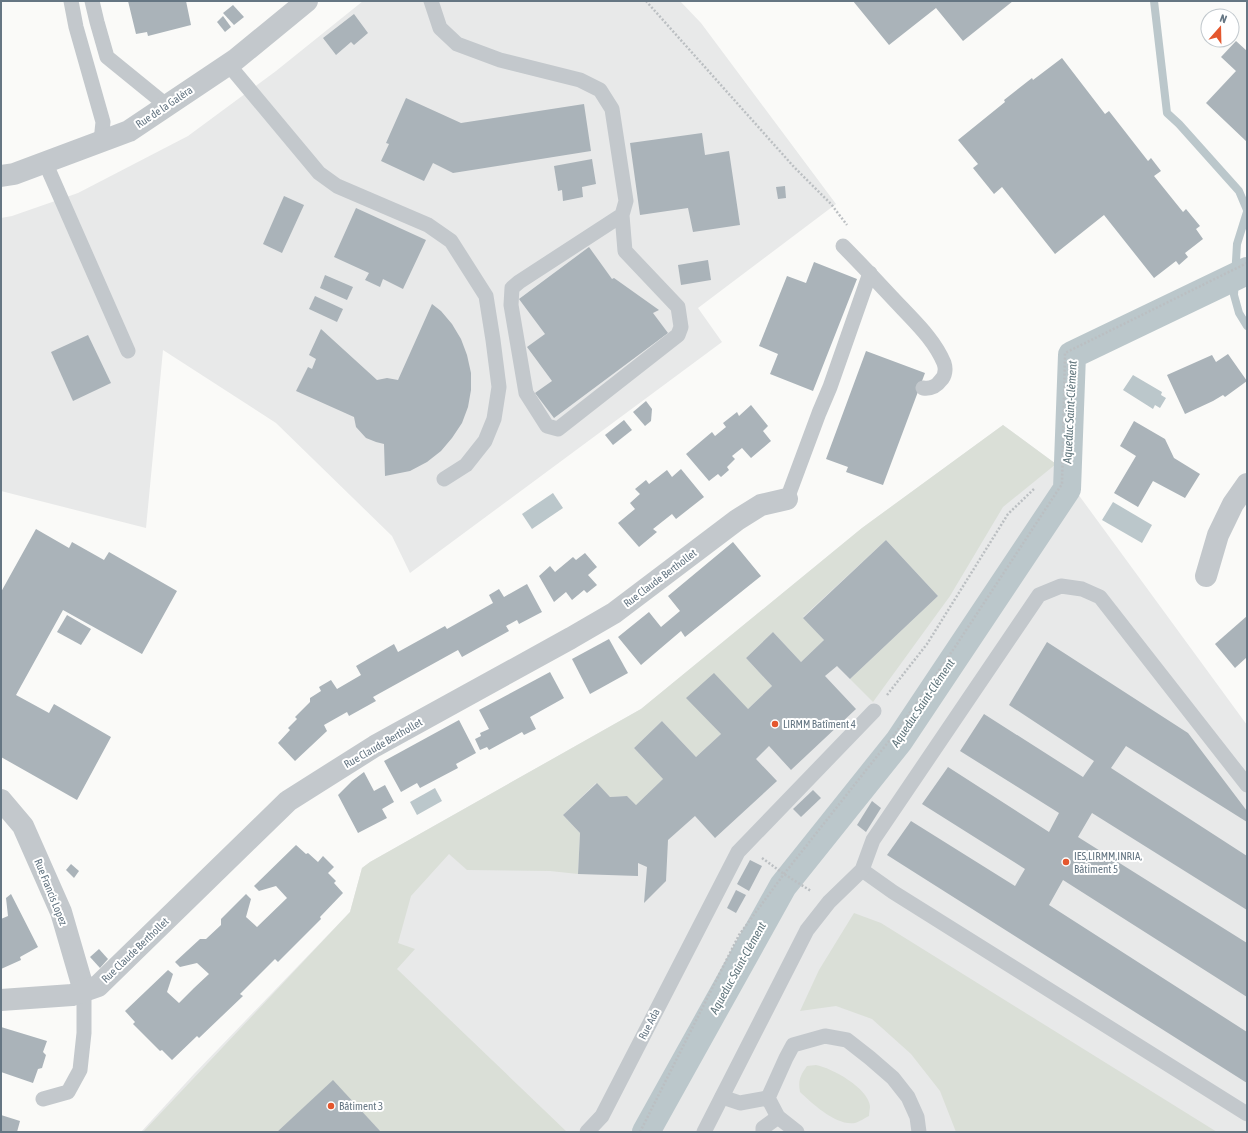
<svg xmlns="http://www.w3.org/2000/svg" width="1248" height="1133" font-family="'Asap Condensed',sans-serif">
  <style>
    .built { fill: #e8e9e9 }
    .green { fill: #dadfd7 }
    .water { fill: #bbc7cb }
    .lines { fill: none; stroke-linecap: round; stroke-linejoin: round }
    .stream { stroke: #bbc7cb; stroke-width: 8 }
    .canal { stroke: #bbc7cb; stroke-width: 28 }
    .building { fill: #aab3b9 }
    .path { stroke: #bbbfc2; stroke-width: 2.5; stroke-dasharray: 2 2; stroke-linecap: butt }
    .service { stroke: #c3c8cc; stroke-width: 15 }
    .minor { stroke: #c3c8cc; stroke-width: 22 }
    .poi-dot { fill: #e4572e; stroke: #fff; stroke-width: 1.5 }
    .labels { text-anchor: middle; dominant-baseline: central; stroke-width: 4; stroke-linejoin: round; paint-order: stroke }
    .street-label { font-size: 11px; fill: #657683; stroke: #fff }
    .poi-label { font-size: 11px; fill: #657683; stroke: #fff; text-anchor: start }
    .water-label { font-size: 12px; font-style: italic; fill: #60757c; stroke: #fff }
  </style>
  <rect width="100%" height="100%" fill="#fafaf8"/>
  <!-- built -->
  <g class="built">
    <polygon points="363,1 680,1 701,23 836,204 698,308 722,342 410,573 392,536 276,423 163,350 146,528 1,491 1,218 12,216 78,193 188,136 276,71"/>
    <polygon points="1003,425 1056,464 1247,725 1247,1132 141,1132 194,1074 350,912 362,868 370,862 641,709 862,528"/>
  </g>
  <!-- green -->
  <g class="green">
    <polygon points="1003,425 1056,464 1003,507 950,596 873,702 850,679 938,596 886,540 803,617 824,640 801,662 773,632 746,658 772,686 748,709 687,698 721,734 696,757 662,721 634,748 663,779 636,805 627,796 610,797 596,783 563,815 580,833 578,874 550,871 467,870 449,854 411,896 398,943 415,949 397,969 567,1132 381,1132 333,1081 277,1132 143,1132 350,912 362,868 370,862 641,709 862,528"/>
    <polygon points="854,913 881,923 1217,1132 956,1132 940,1091 911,1054 872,1019 836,1006 800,1011 819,970"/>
    <path d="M816 1065C832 1068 868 1088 870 1106 870 1109 869 1113 869 1116 865 1118 859 1122 855 1123 836 1126 813 1104 800 1092 798 1080 800 1076 807 1066Z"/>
  </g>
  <!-- water -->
  <g class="water">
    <polygon points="1133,375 1162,392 1161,395 1166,398 1160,408 1155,405 1153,409 1123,390"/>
    <polygon points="553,493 563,508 532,529 522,514"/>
    <polygon points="1113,502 1152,525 1142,543 1102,520"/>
    <polygon points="435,788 442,801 417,815 410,802"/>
  </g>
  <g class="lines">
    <!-- stream -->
    <g class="stream">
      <polyline points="1154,1 1167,113 1179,124 1239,191 1247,210"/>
      <polyline points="1247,212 1237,244 1234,295 1239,313 1247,326"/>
    </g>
    <!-- canal -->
    <polyline class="canal" points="646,1132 783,886 899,741 1067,489 1072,355 1247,271"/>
  </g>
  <!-- building -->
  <g class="building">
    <polygon points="128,1 186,1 191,25 148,36 147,32 136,34"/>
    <polygon points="853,1 1013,1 963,41 936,8 889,45"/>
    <polygon points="233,5 244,17 234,25 223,13"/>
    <polygon points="354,14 368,33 354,45 351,42 336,55 323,38"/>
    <polygon points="223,16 231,27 225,32 217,22"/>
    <polygon points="1236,41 1247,51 1247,142 1206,103 1236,71 1221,57"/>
    <polygon points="1062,58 1105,114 1109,111 1148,161 1151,158 1161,171 1154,176 1183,212 1186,209 1200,226 1196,229 1203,239 1185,253 1188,257 1179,265 1176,261 1154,278 1104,215 1055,254 1002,187 994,194 973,168 978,164 958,140 1005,102 1004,100 1032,78 1033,80"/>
    <polygon points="406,98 461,123 584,104 591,151 453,173 433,163 424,181 381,161 389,144 386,143"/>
    <polygon points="702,133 705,155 729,151 740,225 693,232 688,208 640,215 630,143"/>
    <polygon points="592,159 596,184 582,187 583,197 563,201 562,190 558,191 554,166"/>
    <polygon points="785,186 786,198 778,199 776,187"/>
    <polygon points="284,196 304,205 282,253 263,244"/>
    <polygon points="356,208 426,240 403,289 383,279 380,287 365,280 369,273 334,257"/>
    <polygon points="589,247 612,279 614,278 659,310 653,313 668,333 554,418 535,393 552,381 527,347 545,334 519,299"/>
    <polygon points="708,260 711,280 681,285 678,265"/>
    <polygon points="814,262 857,279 813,391 770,374 778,354 759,346 787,276 806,283"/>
    <polygon points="325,275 353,287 347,300 320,288"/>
    <polygon points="315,296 343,309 337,322 309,309"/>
    <polygon points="432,304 441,311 452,324 461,339 467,355 471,373 471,390 468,407 462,423 452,438 441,451 427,462 410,471 385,476 384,444 376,442 366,438 356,427 354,417 296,391 308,367 312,369 316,359 309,355 321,329 377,380 387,378 398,380"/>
    <polygon points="88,335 111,383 73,401 51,352"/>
    <polygon points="866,351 925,373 883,485 846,472 848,467 826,459"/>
    <polygon points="1228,354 1247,381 1225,397 1223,395 1213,401 1185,414 1167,375 1212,355 1216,362"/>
    <polygon points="646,401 652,409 651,421 645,426 633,412"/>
    <polygon points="751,405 768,426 763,431 771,441 751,458 742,448 732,456 735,459 727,467 729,470 721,477 718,474 709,481 686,454 712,432 715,436 726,427 723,423 737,412 739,416"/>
    <polygon points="624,420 632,430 613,445 605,435"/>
    <polygon points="1134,421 1165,439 1174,458 1200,474 1185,498 1153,481 1138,507 1114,493 1136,456 1120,446"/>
    <polygon points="681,469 704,497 676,519 672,514 653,529 657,532 639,547 618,523 635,509 630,503 640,494 635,489 646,480 649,484 667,470 672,477"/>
    <polygon points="36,529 69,548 72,542 104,560 109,552 177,591 142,654 63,610 16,695 49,713 54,704 111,737 77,800 1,757 1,592"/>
    <polygon points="886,540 938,596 850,679 837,666 825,676 856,709 791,770 769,746 756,759 777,781 715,838 695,816 668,840 666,881 644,903 647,867 638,863 638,876 578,874 580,833 563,815 597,783 610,797 627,796 636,805 663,779 634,748 662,721 696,757 721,734 686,698 714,673 748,709 772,686 746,658 773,632 801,662 824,640 803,618"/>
    <polygon points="733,542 761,576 685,637 681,631 641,665 618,637 649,612 661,627 680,611 668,596"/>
    <polygon points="585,553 597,567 588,575 597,585 587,593 584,590 572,600 566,592 554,602 539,576 550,566 555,572 573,557 576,560"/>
    <polygon points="527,584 542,612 519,624 517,620 506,626 509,631 462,657 458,650 373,697 376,701 349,716 347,712 324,725 327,731 295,761 278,743 290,730 288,728 297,719 295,717 310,702 310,698 321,691 319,687 331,680 337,689 361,675 356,666 394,644 398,652 445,626 447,629 493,603 489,595 499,589 504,597"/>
    <polygon points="67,615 91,629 81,645 57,632"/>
    <polygon points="1247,616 1247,657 1235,668 1215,644"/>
    <polygon points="609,639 628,673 590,694 572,659"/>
    <polygon points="1047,642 1188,733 1247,811 1247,822 1126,746 1111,768 1247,856 1247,910 1092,813 1078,837 1247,943 1247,997 1063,880 1049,905 1247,1032 1247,1083 887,855 911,821 1015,886 1025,869 922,804 948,767 1049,832 1059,813 960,751 984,714 1083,777 1094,761 1009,705"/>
    <polygon points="550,672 564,698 530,717 536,729 524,735 522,732 489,750 487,747 480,750 475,739 481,736 480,733 489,729 479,710"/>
    <polygon points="459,720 476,753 456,764 458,768 420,788 417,783 401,792 384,761"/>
    <polygon points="364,772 374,791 385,785 394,802 382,809 387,818 358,833 338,795 352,781"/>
    <polygon points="813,790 821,798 801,817 793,809"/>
    <polygon points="872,801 881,808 866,832 857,825"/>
    <polygon points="296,845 306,854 308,853 318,862 323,856 334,867 328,873 336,881 334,883 343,893 320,917 321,919 278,962 275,959 240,994 243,996 199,1038 197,1036 172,1060 162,1050 160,1051 133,1024 135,1022 125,1011 168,970 173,974 167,992 179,1003 194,988 209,974 197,963 180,967 175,962 200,939 206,939 221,925 221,919 246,894 251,899 246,917 257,927 287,898 276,886 259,891 254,886"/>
    <polygon points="750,860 762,866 749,891 737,884"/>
    <polygon points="71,864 79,871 74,878 66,870"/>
    <polygon points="736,890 746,895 736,913 727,908"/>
    <polygon points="11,894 38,947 20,957 21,960 1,969 1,919 8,916 6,898"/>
    <polygon points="99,949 108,959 100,968 90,957"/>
    <polygon points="1,1027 47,1041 43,1052 46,1055 42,1068 38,1069 33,1083 1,1072"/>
    <polygon points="333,1080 381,1132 277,1132"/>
    <polygon points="1,1115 20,1121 17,1132 1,1132"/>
  </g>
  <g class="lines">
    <!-- path -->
    <g class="path">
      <polyline points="646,1 794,167 831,204 847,225"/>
      <polyline points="887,695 927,644 1008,514 1035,488"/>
      <polyline points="762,858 784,874 811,891"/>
      <polyline points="640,1132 739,935 784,874 897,731 957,644 1062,484 1065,353 1247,263"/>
    </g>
    <!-- service -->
    <g class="service">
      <polyline points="71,1 76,27 103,122 101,141"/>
      <polyline points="92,1 97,22 107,57 166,105"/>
      <polyline points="431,1 440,28 457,44 500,60 580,80 600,90 612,109 626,201 622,215 625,251 678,307 681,327 678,335 558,429 547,426 526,393 511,305 512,288 519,282 622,215"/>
      <polyline points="228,64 319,173 337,186 428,225 451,241 486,296 493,340 499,387 494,419 485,441 466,465 444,479"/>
      <polyline points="45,162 128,351"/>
      <path d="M843 246C863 266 882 287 902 308 917 324 935 341 944 363 946 369 945 376 941 380 936 387 931 389 923 388"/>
      <polyline points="787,499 819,413 830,387 870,273"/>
      <polyline points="862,870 893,892 1247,1114"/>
      <polyline points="722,1097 740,1103 768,1098"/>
      <polyline points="43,1099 68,1092 80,1070 84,1033 84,991"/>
      <polyline points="587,1132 602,1116 738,852 874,711"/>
      <polyline points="704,1132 807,930 829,902 862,870 873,840 1039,595 1061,586 1082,589 1100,597 1247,785"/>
      <polyline points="763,1132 763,1128 778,1117"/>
      <polyline points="797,1132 778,1117 768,1098 786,1058 793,1045 825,1036 847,1040 870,1058 893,1078 908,1097 917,1117 919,1132"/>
    </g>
    <!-- minor -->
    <g class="minor">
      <polyline points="1,176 14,174 129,131 235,60 307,1"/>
      <polyline points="1206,576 1218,535 1233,504 1247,484"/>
      <polyline points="1,800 23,826 61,912 84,991"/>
      <polyline points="1,1000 72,995 98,986 288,801 375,746 571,638 614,613 737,520 761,505 787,499"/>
    </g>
  </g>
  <!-- markers -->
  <g class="poi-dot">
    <circle cx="775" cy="724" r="4"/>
    <circle cx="1066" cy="862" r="4"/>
    <circle cx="331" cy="1106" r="4"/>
  </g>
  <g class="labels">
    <!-- street labels -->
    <g class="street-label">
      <text transform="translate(164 107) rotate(-34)">Rue de la Galéra</text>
      <text transform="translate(660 578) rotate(-37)">Rue Claude Berthollet</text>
      <text transform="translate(383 743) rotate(-30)">Rue Claude Berthollet</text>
      <text transform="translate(51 892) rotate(68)">Rue Francis Lopez</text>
      <text transform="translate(135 950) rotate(-44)">Rue Claude Berthollet</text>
      <text transform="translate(649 1024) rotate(-63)">Rue Ada</text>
    </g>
    <!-- poi labels -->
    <g class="poi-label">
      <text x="783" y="724">LIRMM Batîment 4</text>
      <text x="1074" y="856">IES,LIRMM,INRIA,<tspan x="1074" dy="13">Bâtiment 5</tspan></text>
      <text x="339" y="1106">Bâtiment 3</text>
    </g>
    <!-- water labels -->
    <g class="water-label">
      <text transform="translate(1070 412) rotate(-87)">Aqueduc Saint-Clément</text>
      <text transform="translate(923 703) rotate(-56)">Aqueduc Saint-Clément</text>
      <text transform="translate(738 968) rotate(-61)">Aqueduc Saint-Clément</text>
    </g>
  </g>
  <!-- border -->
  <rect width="1248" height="1133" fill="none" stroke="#657683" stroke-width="4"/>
  <!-- north arrow -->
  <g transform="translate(1220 28) rotate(20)"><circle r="19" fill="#ffffff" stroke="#c1c8cd"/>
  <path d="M0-3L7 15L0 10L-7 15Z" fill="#e4572e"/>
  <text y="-6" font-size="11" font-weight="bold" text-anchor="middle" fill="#657683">N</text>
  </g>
</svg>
